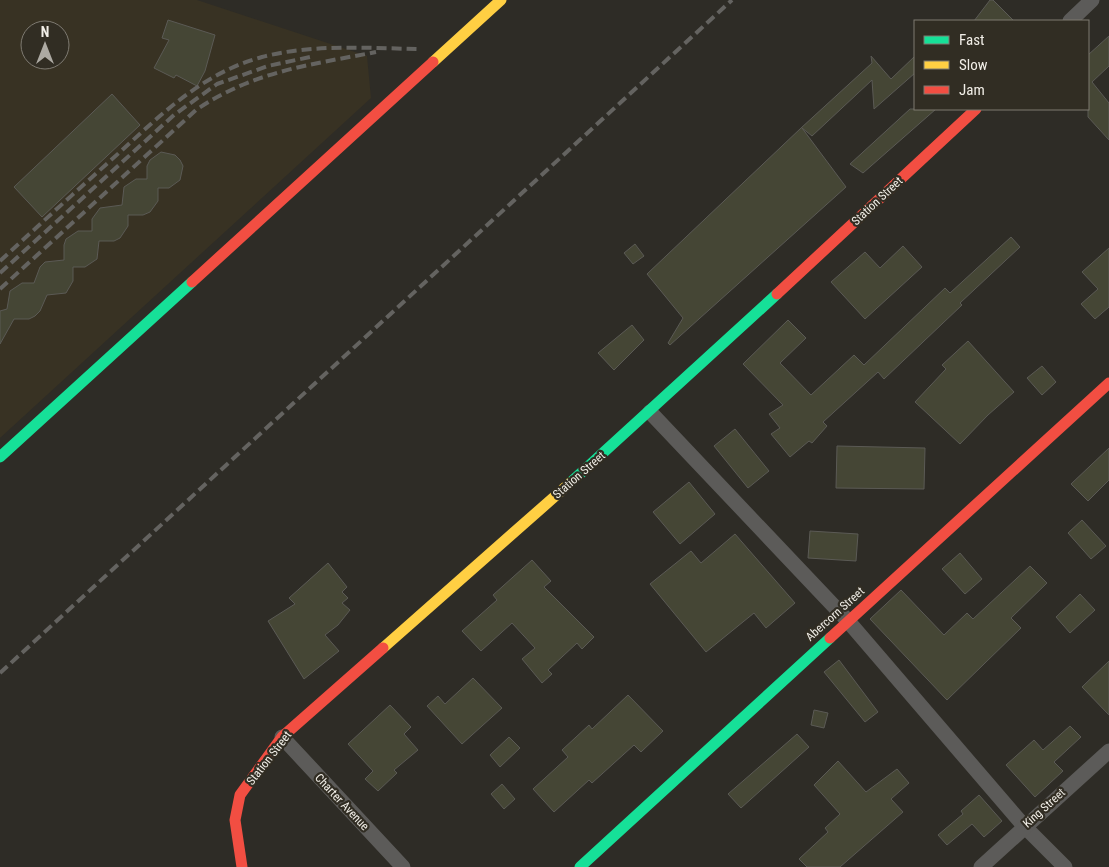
<svg xmlns="http://www.w3.org/2000/svg" width="1109" height="867" font-family="'Roboto Condensed',sans-serif">
  <style>
    .built { fill: #383223; fill-rule: evenodd }
    .building { fill: #454635; stroke: #5b5a55 }
    .lines { fill: none; stroke-linecap: round; stroke-linejoin: round }
    .street { stroke: #5c5b59; stroke-width: 15 }
    .fast { stroke: #16e098; stroke-width: 11 }
    .slow { stroke: #ffcf43; stroke-width: 11 }
    .jam { stroke: #f24e42; stroke-width: 11 }
    .rail { stroke: #646360; stroke-width: 4; stroke-dasharray: 10 5; stroke-linecap: butt }
    .labels { text-anchor: middle; dominant-baseline: central; stroke-width: 4.5; stroke-linejoin: round; paint-order: stroke }
    .street-label { font-size: 12px; fill: #f1eee7; stroke: #312d23 }
  </style>
  <rect width="100%" height="100%" fill="#2e2c26"/>
  <!-- built -->
  <path class="built" d="M0 0H197L367 56 371 98 0 438ZM30 30H60V60H30Z"/>
  <!-- building -->
  <g class="building">
    <polygon points="990,0 993,0 1014,21 974,21"/>
    <polygon points="168,20 215,35 205,71 197,86 176,75 174,78 154,68 169,40 162,38"/>
    <polygon points="1109,36 1109,66 1092,82 1109,103 1109,140 1088,117 1088,55"/>
    <polygon points="871,56 891,79 915,56 915,73 874,109 872,80 812,136 802,128 846,187 670,345 668,343 683,318 647,274 801,128 872,63"/>
    <polygon points="112,94 140,125 42,217 14,187"/>
    <polygon points="910,109 936,109 863,173 850,164"/>
    <polygon points="161,152 175,155 180,160 183,166 180,180 169,188 158,188 158,201 150,212 143,215 128,215 128,226 120,238 114,241 99,241 97,259 85,267 73,267 73,281 66,293 47,295 40,311 35,316 29,319 14,319 0,344 0,311 7,309 10,291 22,283 34,283 40,267 45,262 64,260 64,245 66,239 78,231 92,231 92,219 100,208 122,205 124,187 136,179 147,179 147,166 150,160"/>
    <polygon points="1011,237 1020,247 960,303 962,305 884,379 878,372 823,422 827,426 812,443 809,441 790,457 771,434 780,428 769,414 783,405 743,364 788,320 806,338 780,363 811,395 854,355 864,365 945,288 950,293"/>
    <polygon points="635,244 644,256 633,264 624,253"/>
    <polygon points="903,246 922,267 865,319 831,282 865,252 880,268"/>
    <polygon points="1109,248 1109,307 1095,319 1081,304 1098,289 1082,272"/>
    <polygon points="632,325 644,340 614,370 598,353"/>
    <polygon points="968,341 1014,392 988,415 960,444 915,402 946,369 942,365"/>
    <polygon points="1042,366 1056,382 1042,395 1027,378"/>
    <polygon points="735,429 769,471 748,488 714,446"/>
    <polygon points="837,446 925,448 924,489 836,488"/>
    <polygon points="1109,448 1109,480 1088,501 1071,484"/>
    <polygon points="689,482 715,514 680,544 653,512"/>
    <polygon points="1082,520 1106,546 1091,559 1068,533"/>
    <polygon points="810,531 858,534 856,561 808,558"/>
    <polygon points="735,534 795,603 766,628 754,613 706,652 650,584 691,551 701,563"/>
    <polygon points="960,553 982,579 965,594 942,569"/>
    <polygon points="532,560 551,581 544,587 594,637 582,649 577,643 548,670 552,674 542,683 522,659 535,648 512,623 481,651 462,631 497,600 493,595"/>
    <polygon points="328,563 347,587 342,592 348,598 342,603 350,610 338,625 325,635 339,651 304,679 268,621 295,604 289,598"/>
    <polygon points="1030,566 1047,583 1011,618 1021,628 947,700 870,619 901,590 944,635 967,613 973,619"/>
    <polygon points="1080,594 1095,610 1070,633 1056,617"/>
    <polygon points="839,660 878,712 865,722 824,672"/>
    <polygon points="1109,661 1109,715 1082,687"/>
    <polygon points="473,678 502,708 462,744 427,706 438,696 445,704"/>
    <polygon points="628,695 663,731 641,752 634,745 592,783 589,780 554,812 533,789 568,757 562,750 589,725 592,729"/>
    <polygon points="390,705 411,727 404,734 418,750 394,770 397,773 378,791 365,779 373,771 348,744"/>
    <polygon points="814,710 828,713 824,728 811,725"/>
    <polygon points="1070,726 1081,737 1054,762 1063,771 1035,797 1006,765 1034,740 1043,750"/>
    <polygon points="797,734 809,747 741,808 728,794"/>
    <polygon points="509,737 520,748 500,767 490,755"/>
    <polygon points="838,761 866,792 897,769 909,783 891,799 903,812 840,867 807,867 799,859 828,832 825,828 840,814 814,785"/>
    <polygon points="502,784 515,799 504,809 491,794"/>
    <polygon points="979,795 1002,821 984,837 972,824 947,845 938,835 963,814 961,811"/>
  </g>
  <g class="lines">
    <!-- street -->
    <g class="street">
      <polyline points="1070,21 1092,0"/>
      <polyline points="650,412 848,621 1024,826 1065,867"/>
      <polyline points="282,737 403,867"/>
      <polyline points="981,867 1109,751"/>
    </g>
    <!-- fast -->
    <g class="fast">
      <polyline points="0,457 192,282"/>
      <polyline points="570,483 777,294"/>
      <polyline points="580,867 830,638"/>
    </g>
    <!-- slow -->
    <g class="slow">
      <polyline points="433,62 501,0"/>
      <polyline points="383,648 570,483"/>
    </g>
    <!-- jam -->
    <g class="jam">
      <polyline points="192,282 433,62"/>
      <polyline points="777,294 976,109"/>
      <polyline points="830,638 1109,383"/>
      <polyline points="242,867 235,820 240,795 282,737 383,648"/>
    </g>
    <!-- rail -->
    <g class="rail">
      <path d="M0 261C37 227 73 194 110 161 157 119 199 74 262 57 311 44 366 48 417 49"/>
      <polyline points="0,273 174,115 217,84 268,66 310,57"/>
      <path d="M0 289 196 110C254 71 309 65 376 52"/>
      <polyline points="0,673 732,0"/>
    </g>
  </g>
  <g class="labels">
    <!-- street labels -->
    <g class="street-label">
      <text transform="translate(877 201) rotate(-43)">Station Street</text>
      <text transform="translate(579 475) rotate(-41)">Station Street</text>
      <text transform="translate(835 614) rotate(-42)">Abercorn Street</text>
      <text transform="translate(269 758) rotate(-52)">Station Street</text>
      <text transform="translate(342 802) rotate(47)">Charter Avenue</text>
      <text transform="translate(1044 808) rotate(-42)">King Street</text>
    </g>
  </g>
  <!-- legend -->
  <rect x="914" y="20" width="175" height="90" fill="#312d23" stroke="#7e7a71"/>
  <rect x="924" y="36" width="25" height="8" fill="#16e098" stroke="#7e7a71"/>
  <text x="959" y="45" font-size="15" fill="#f1eee7">Fast</text>
  <rect x="924" y="61" width="25" height="8" fill="#ffcf43" stroke="#7e7a71"/>
  <text x="959" y="70" font-size="15" fill="#f1eee7">Slow</text>
  <rect x="924" y="86" width="25" height="8" fill="#f24e42" stroke="#7e7a71"/>
  <text x="959" y="95" font-size="15" fill="#f1eee7">Jam</text>
  <!-- north arrow -->
  <g transform="translate(45 45)"><circle r="24" fill="#312d23" stroke="#7e7a71"/>
  <path d="M0-4L9 19L0 12L-9 19Z" fill="#adaaa3"/>
  <text y="-8" font-size="14" font-weight="bold" text-anchor="middle" fill="#f1eee7">N</text>
  </g>
</svg>
